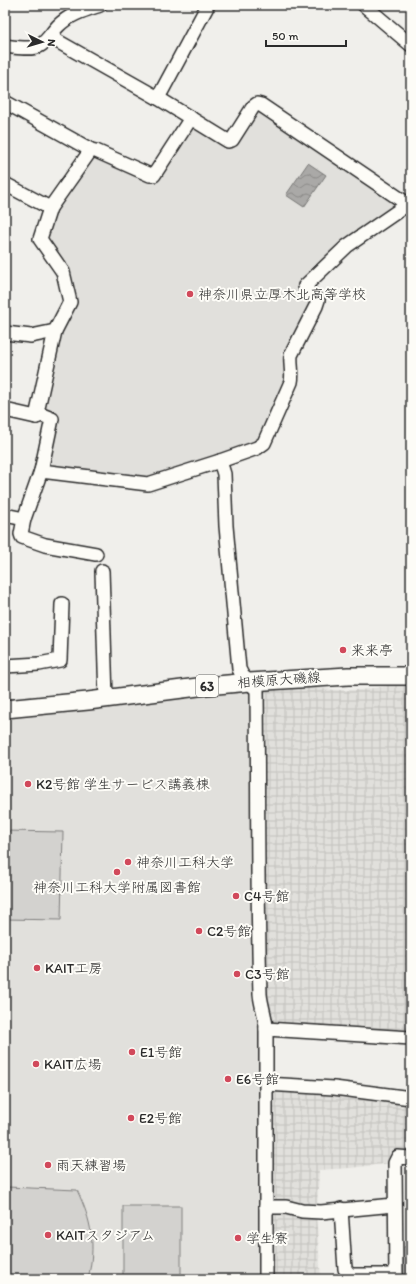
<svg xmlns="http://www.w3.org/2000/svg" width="416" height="1284" font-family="Itim,'Klee One',sans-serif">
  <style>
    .built { fill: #e1e0dc }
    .industrial { fill: url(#industrial-grid) }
    .forest { fill: url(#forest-firs); stroke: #7f7e7d }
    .green { fill: #d3d2cf; stroke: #7f7e7d }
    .water { fill: url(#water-waves); stroke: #777775 }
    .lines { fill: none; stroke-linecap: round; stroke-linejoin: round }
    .minor-casing { stroke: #2b2b2b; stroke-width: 16 }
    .major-casing { stroke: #2b2b2b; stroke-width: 20 }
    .minor { stroke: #fdfcf7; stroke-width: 13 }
    .major { stroke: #fdfcf7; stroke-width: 17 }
    .poi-dot { fill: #d1495b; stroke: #fdfcf7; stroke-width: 1.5 }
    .labels { text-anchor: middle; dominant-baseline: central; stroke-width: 4; stroke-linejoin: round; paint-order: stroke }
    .shield { fill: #fdfcf7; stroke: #6a6a68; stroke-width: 1 }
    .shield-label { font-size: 13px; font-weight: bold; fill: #2b2b2b }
    .poi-label { font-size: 14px; fill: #2b2b2b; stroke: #fdfcf7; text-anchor: start }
    .street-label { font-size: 14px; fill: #2b2b2b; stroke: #fdfcf7 }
  </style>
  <defs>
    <pattern id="industrial-grid" width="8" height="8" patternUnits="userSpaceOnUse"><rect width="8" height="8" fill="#e1e0dc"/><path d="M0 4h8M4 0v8" fill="none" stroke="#c1c0bd"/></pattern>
    <pattern id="forest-firs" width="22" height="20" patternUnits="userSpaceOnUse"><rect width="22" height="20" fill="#d3d2cf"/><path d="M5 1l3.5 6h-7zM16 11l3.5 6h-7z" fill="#b5b4b2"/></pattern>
    <pattern id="water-waves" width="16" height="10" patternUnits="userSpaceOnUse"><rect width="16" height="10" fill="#aaa9a7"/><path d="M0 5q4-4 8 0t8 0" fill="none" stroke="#8b8a88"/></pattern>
  </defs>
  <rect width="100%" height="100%" fill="#f0efeb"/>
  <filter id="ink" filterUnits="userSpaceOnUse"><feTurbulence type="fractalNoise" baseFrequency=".025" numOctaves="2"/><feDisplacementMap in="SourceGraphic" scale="8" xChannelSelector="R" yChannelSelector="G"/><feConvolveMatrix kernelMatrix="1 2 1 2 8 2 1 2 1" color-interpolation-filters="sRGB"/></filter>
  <g filter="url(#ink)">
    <!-- built -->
    <g class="built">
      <polygon points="256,110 262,110 398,203 343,243 299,287 312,300 294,339 281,354 285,365 286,376 262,434 248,446 168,474 127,478 51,468 48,462 58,415 45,410 42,407 59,332 76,302 69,270 47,238 59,203 92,158 96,156 155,181 191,125 232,146"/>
      <polygon points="252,690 252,1005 259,1026 258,1279 5,1279 5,719 31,717"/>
    </g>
    <!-- industrial -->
    <g class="industrial">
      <polygon points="394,685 411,685 411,1035 271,1025 262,932 262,693 265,688 296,686 335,690 361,690"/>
      <polygon points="277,1087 410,1101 406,1155 392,1163 350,1168 319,1170 317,1209 271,1203 270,1093"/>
      <polygon points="272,1210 316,1214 321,1279 269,1279"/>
      <polygon points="411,1240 411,1279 398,1279 399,1243"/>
    </g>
    <!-- forest -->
    <polygon class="forest" points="411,1245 411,1279 404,1279 404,1247"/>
    <!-- green -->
    <g class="green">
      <polygon points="5,831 63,832 61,920 5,919"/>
      <path d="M5 1185 7 1187 77 1190C92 1222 96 1244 88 1279H5Z"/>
      <rect x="123" y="1206" width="58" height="73"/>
    </g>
    <!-- water -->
    <polygon class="water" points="308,163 326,175 304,207 286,195"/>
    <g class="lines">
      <defs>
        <g id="minor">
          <polyline points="364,5 411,45"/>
          <polyline points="50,37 158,98 228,141 232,140 253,107 257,104 261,105 403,201 404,207"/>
          <path d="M5 46C13 47 32 50 39 46 47 42 52 32 58 26 70 14 85 10 100 5"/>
          <polyline points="158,98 208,5"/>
          <polyline points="5,102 91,150 96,151 150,175 154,175 191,118"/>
          <polyline points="5,184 50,208"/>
          <polyline points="5,333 31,336 55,331"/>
          <path d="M5 410 36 417 42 415 52 419 41 471 148 484 220 461 257 448 264 443 291 382C293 373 290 365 291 355L316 306 318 300 307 290 305 286 347 246 411 202"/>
          <polyline points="36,417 55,331 70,302 63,272 40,239 50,208 91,150"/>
          <path d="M220 461 224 474 226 526 239 669 242 675 257 690C258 791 257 893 260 994 261 1006 266 1017 266 1029V1279"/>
          <polyline points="5,515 24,519 21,534 22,537 45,545 96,554"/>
          <polyline points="24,519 41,471"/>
          <polyline points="102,571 106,699"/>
          <polyline points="5,666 39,664 60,660 62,604"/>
          <polyline points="266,1029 411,1038"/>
          <polyline points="266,1084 334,1088 411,1098"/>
          <polyline points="266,1207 286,1207 302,1211 321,1212 394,1205"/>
          <polyline points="341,1209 345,1269 350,1275 396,1275"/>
          <polyline points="396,1279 395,1163 398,1157 411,1158"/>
        </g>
        <polyline id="major" points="5,709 88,701 206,686 250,682 348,676 411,676"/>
      </defs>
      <!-- minor casing -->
      <use href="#minor" class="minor-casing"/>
      <!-- major casing -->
      <use href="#major" class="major-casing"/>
      <!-- minor -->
      <use href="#minor" class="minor"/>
      <!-- major -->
      <use href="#major" class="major"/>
    </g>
  </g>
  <!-- markers -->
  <g class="poi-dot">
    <circle cx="190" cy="294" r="4"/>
    <circle cx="343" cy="650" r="4"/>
    <circle cx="28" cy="784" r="4"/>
    <circle cx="128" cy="862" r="4"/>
    <circle cx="117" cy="872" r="4"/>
    <circle cx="236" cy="896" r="4"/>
    <circle cx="199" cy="931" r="4"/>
    <circle cx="37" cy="968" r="4"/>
    <circle cx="237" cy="974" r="4"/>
    <circle cx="132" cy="1052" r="4"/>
    <circle cx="36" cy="1064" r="4"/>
    <circle cx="228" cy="1079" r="4"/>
    <circle cx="131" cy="1118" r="4"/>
    <circle cx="48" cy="1165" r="4"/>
    <circle cx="48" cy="1235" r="4"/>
    <circle cx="238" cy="1238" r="4"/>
  </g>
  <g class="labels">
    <!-- shield labels -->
    <rect class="shield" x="196" y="675" width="22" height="22" rx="3"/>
    <g class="shield-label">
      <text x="207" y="686">63</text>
    </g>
    <!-- poi labels -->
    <g class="poi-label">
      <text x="198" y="294">神奈川県立厚木北高等学校</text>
      <text x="351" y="650">来来亭</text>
      <text x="36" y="784">K2号館 学生サービス講義棟</text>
      <text x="136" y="862">神奈川工科大学</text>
      <text x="117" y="887" text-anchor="middle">神奈川工科大学附属図書館</text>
      <text x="244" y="896">C4号館</text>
      <text x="207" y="931">C2号館</text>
      <text x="45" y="968">KAIT工房</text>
      <text x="245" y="974">C3号館</text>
      <text x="140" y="1052">E1号館</text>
      <text x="44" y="1064">KAIT広場</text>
      <text x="236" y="1079">E6号館</text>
      <text x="139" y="1118">E2号館</text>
      <text x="56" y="1165">雨天練習場</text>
      <text x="56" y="1235">KAITスタジアム</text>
      <text x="246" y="1238">学生寮</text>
    </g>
    <!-- street labels -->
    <g class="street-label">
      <text transform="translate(279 680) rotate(-4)">相模原大磯線</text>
    </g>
  </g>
  <!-- margin -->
  <rect width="416" height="1284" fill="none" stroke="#fdfcf7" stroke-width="20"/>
  <rect x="10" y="10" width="396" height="1264" fill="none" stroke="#2b2b2b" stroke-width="1.5" filter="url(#ink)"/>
  <!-- north arrow -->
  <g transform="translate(42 42) rotate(95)" stroke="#fdfcf7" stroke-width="3" paint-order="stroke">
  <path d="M0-3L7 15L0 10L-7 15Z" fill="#2b2b2b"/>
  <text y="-6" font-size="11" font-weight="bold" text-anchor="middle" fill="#2b2b2b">N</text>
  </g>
  <!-- scale -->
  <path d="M266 40v6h80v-6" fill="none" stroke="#2b2b2b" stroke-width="2"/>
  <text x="272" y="40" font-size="12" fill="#2b2b2b" stroke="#fdfcf7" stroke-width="3" paint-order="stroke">50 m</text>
</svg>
